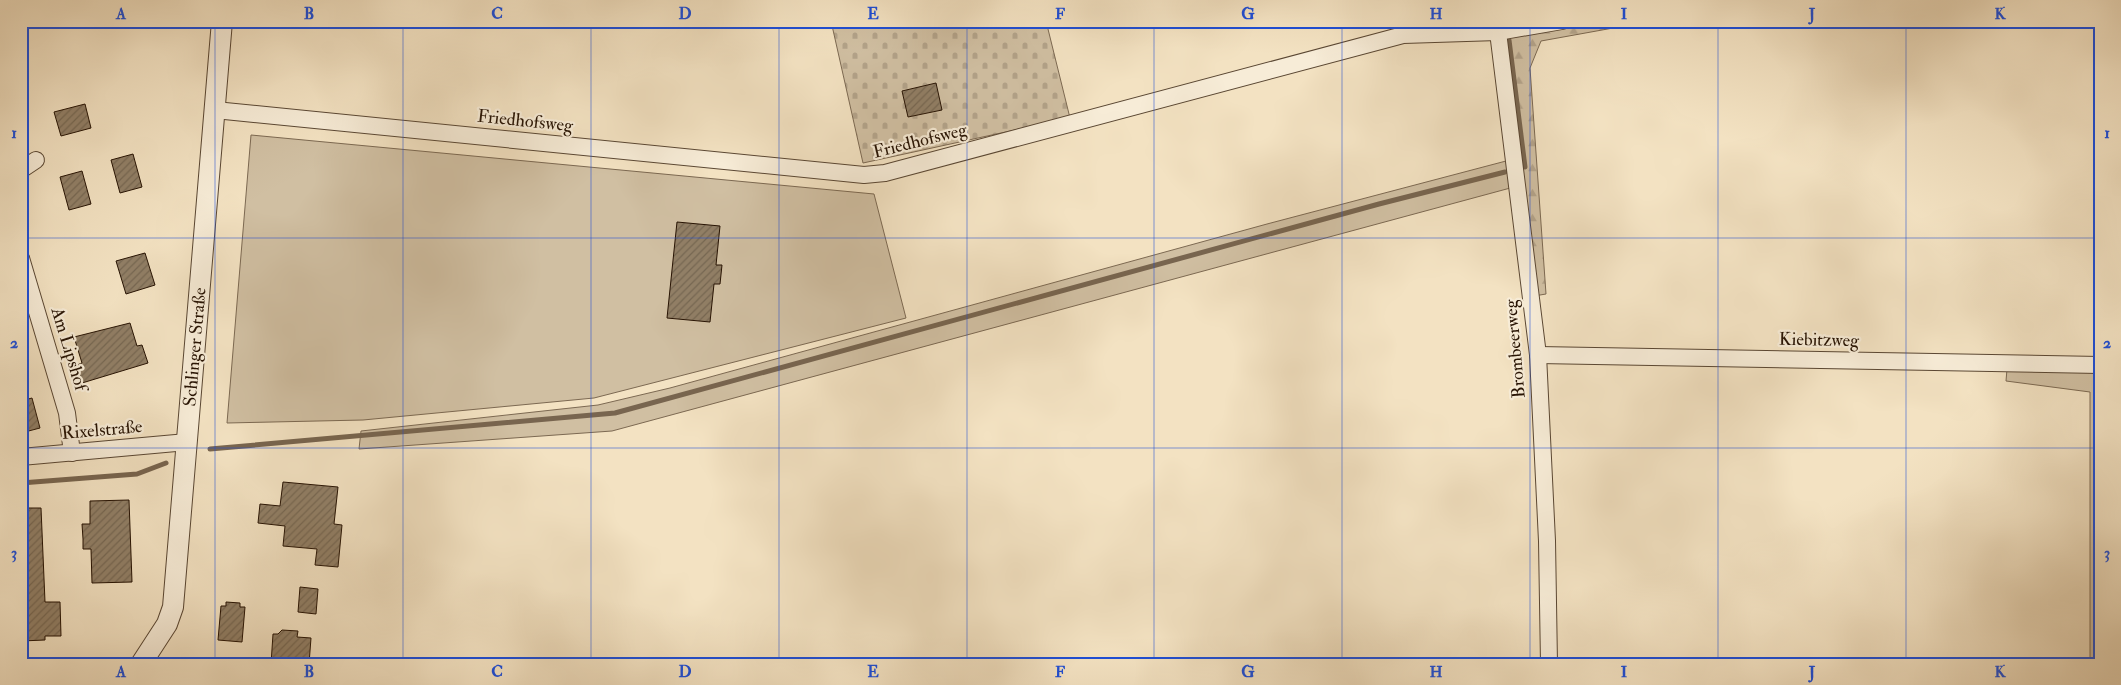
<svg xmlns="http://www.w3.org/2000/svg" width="2121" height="685" font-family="'IM FELL Double Pica',serif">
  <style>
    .grass { fill: #d0bfa2; stroke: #7c6952 }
    .forest { fill: url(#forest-firs); stroke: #7c6952 }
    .cemetery { fill: url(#cemetery-stones); stroke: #7c6952 }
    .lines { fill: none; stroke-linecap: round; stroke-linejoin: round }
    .stream { stroke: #78654f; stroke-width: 5 }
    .building { fill: url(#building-hatch); stroke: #271303 }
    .service-casing { stroke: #5a4733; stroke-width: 11 }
    .minor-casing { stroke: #5a4733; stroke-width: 18 }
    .tertiary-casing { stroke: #5a4733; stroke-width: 22 }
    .service { stroke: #f7ecd7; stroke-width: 9 }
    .minor { stroke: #f7ecd7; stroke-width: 16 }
    .tertiary { stroke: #f7ecd7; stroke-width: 20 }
    .grid { fill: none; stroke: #1d4ed8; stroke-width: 1; stroke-opacity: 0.55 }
    .labels { text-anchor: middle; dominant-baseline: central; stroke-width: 4.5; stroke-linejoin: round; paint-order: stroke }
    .street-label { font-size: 18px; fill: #271303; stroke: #f7ecd7 }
    .neatline { fill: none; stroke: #1d4ed8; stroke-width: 2 }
    .grid-label { font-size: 16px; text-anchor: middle; font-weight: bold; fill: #1d4ed8 }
  </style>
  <defs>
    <pattern id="forest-firs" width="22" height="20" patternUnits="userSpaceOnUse" patternTransform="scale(1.25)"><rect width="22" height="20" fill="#d0bfa2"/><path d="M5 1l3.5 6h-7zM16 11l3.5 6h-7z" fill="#b3a38a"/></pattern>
    <pattern id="cemetery-stones" width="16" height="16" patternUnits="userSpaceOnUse" patternTransform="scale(1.25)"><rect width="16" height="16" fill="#d0bfa2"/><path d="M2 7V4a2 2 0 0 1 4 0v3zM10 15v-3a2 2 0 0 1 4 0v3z" fill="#b3a38a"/></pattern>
    <pattern id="building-hatch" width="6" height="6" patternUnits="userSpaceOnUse" patternTransform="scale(1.25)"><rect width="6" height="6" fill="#917f66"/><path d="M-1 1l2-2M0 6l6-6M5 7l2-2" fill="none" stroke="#766752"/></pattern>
  </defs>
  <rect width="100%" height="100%" fill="#f3e2c2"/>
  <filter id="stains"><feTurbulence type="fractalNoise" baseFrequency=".004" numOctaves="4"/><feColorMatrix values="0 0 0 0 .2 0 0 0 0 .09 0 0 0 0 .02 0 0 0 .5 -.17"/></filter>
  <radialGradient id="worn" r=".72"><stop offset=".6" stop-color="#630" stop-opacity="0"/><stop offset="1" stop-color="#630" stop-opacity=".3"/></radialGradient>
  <!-- grass -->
  <g class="grass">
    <polygon points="251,135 874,194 906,318 594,398 363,420 227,423"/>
    <polygon points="1506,161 1514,187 612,431 359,449 361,431 598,405 670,388 1267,224"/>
    <polygon points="2007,369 2100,372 2100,664 2090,664 2090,392 2006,381"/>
  </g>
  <!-- forest -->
  <polygon class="forest" points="1582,21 1652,21 1541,41 1530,68 1546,294 1534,296 1502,35"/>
  <!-- cemetery -->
  <polygon class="cemetery" points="831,21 1046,21 1070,118 863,163"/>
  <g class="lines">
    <!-- stream -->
    <g class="stream">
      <polyline points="1509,40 1525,167"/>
      <polyline points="210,449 615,413 1379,204 1505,172"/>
      <polyline points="21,483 137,474 166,463"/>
    </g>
  </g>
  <!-- building -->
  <g class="building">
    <polygon points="936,83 942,110 908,117 902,91"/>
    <polygon points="85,104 91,128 61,136 54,112"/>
    <polygon points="133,154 142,187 120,193 111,160"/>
    <polygon points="82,171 91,204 69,210 60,177"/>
    <polygon points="677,222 720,226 716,265 722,265 720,284 714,284 710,322 667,318"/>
    <polygon points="145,253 155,285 126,294 116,261"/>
    <polygon points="130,323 137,346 142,345 148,363 82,383 77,365 82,363 74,337"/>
    <polygon points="32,398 40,428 21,433 21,401"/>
    <polygon points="283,482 338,487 334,524 342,525 338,567 315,565 317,549 283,546 285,526 258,523 260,504 280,506"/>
    <polygon points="129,500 132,582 92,583 91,549 83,549 83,539 82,524 90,524 90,501"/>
    <polygon points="21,508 41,508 45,602 60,602 61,636 45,636 45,640 21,641"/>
    <polygon points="300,587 318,589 316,614 298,612"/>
    <polygon points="226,602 240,603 240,607 245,607 242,642 218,640 221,606 226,606"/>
    <polygon points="282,630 298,631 297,637 311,638 309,664 271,664 273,634 278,634"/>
  </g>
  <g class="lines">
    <defs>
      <polyline id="service" points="1396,21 1403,35"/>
      <g id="minor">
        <polyline points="1498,32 1538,355 1547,541 1549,664"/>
        <polyline points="215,110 864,175 885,173 1403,35 1498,32 1562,21"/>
        <polyline points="21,170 36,160"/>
        <polyline points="21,258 67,413 72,453"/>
        <polyline points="1538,355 2100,365"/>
        <polyline points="21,457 187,442"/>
      </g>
      <polyline id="tertiary" points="141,664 167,624 173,607 222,21"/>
    </defs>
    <!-- service casing -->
    <use href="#service" class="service-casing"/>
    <!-- minor casing -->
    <use href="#minor" class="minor-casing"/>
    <!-- tertiary casing -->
    <use href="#tertiary" class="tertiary-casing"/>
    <!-- service -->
    <use href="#service" class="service"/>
    <!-- minor -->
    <use href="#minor" class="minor"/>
    <!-- tertiary -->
    <use href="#tertiary" class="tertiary"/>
  </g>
  <!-- grid -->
  <path class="grid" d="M215 21V664M403 21V664M591 21V664M779 21V664M967 21V664M1154 21V664M1342 21V664M1530 21V664M1718 21V664M1906 21V664M21 238H2100M21 448H2100"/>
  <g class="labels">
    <!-- street labels -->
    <g class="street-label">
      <text transform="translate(525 121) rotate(6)">Friedhofsweg</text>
      <text transform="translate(920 141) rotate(-14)">Friedhofsweg</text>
      <text transform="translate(1819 340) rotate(1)">Kiebitzweg</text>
      <text transform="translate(195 347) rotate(-85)">Schlinger Straße</text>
      <text transform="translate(69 349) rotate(73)">Am Lipshof</text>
      <text transform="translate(1515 349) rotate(-95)">Brombeerweg</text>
      <text transform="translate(102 430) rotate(-5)">Rixelstraße</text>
    </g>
  </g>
  <!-- margin -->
  <rect width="2121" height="685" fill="none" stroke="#f3e2c2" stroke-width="55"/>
  <rect x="28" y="28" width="2066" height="630" class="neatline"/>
  <g class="grid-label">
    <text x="121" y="19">A</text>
    <text x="309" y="19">B</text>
    <text x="497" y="19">C</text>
    <text x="685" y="19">D</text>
    <text x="873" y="19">E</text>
    <text x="1060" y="19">F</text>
    <text x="1248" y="19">G</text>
    <text x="1436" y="19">H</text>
    <text x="1624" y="19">I</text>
    <text x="1812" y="19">J</text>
    <text x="2000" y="19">K</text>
    <text x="14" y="138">1</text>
    <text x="2107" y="138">1</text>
    <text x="14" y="348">2</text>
    <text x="2107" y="348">2</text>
    <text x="14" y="558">3</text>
    <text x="2107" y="558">3</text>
    <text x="121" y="677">A</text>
    <text x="309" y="677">B</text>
    <text x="497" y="677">C</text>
    <text x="685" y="677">D</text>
    <text x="873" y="677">E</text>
    <text x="1060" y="677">F</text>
    <text x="1248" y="677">G</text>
    <text x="1436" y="677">H</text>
    <text x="1624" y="677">I</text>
    <text x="1812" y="677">J</text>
    <text x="2000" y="677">K</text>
  </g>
  <rect width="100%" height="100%" filter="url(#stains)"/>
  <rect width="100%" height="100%" fill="url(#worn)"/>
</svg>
